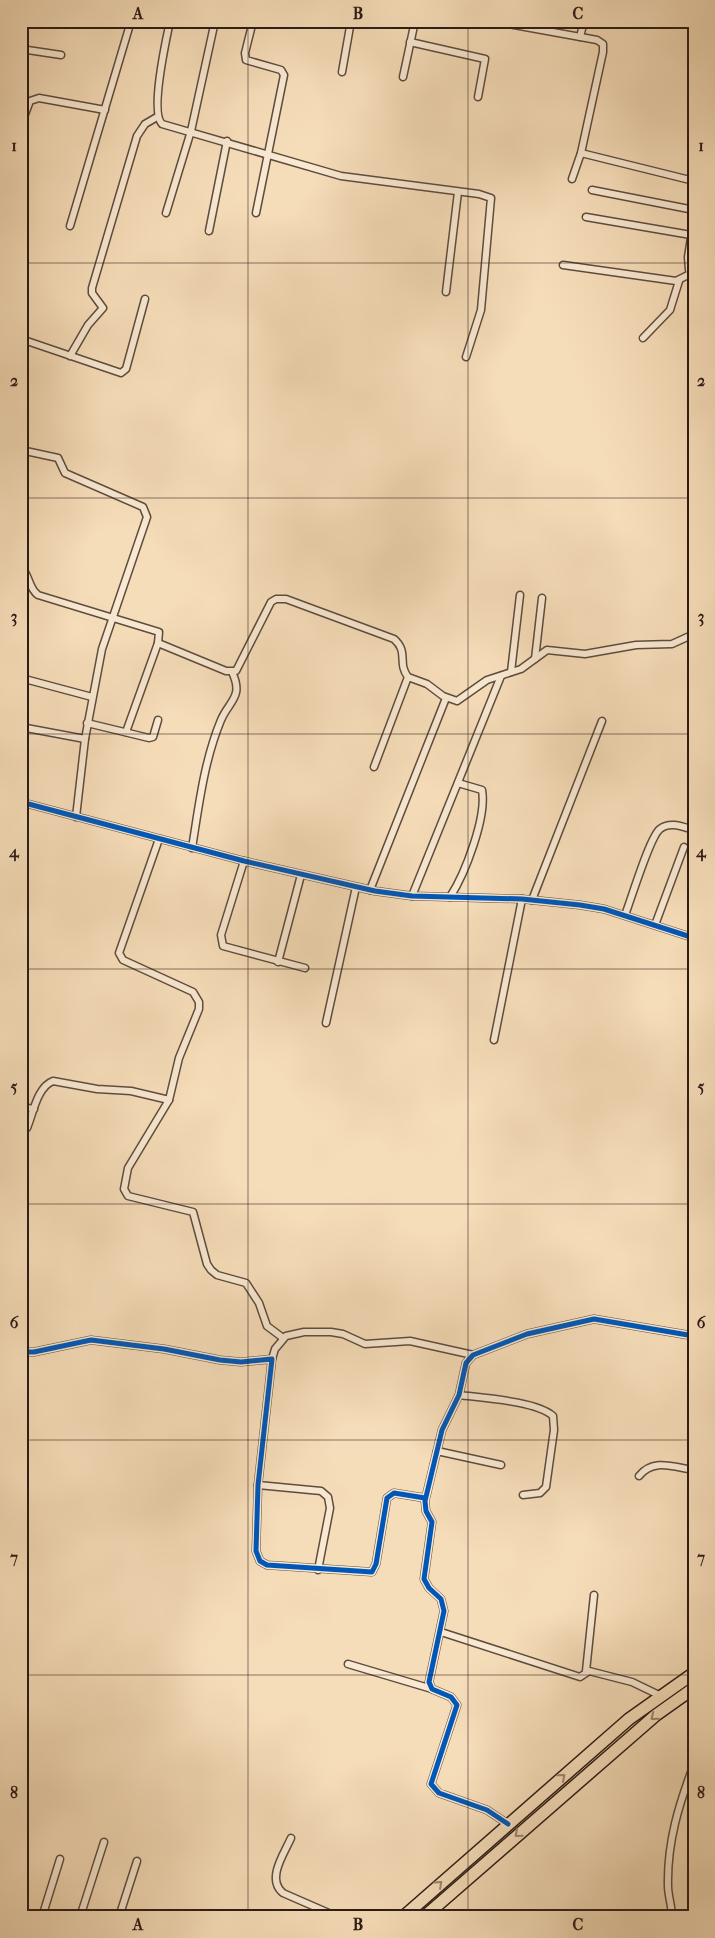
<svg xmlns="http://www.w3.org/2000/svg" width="715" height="1938" font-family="'IM FELL French Canon',serif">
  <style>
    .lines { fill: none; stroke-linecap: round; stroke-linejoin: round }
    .street-casing { stroke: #5e4c3e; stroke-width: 9 }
    .highway-casing { stroke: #2b1b15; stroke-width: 14 }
    .street { stroke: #f9e9d2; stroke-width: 6 }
    .highway { stroke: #f6ddb9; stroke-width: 11 }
    .cycleway-casing { stroke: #f9e9d2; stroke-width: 8 }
    .cycleway { stroke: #0057b8; stroke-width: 5 }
    .oneway { stroke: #9b866f }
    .grid { fill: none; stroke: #2b1b15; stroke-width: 1; stroke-opacity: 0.55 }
    .neatline { fill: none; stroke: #2b1b15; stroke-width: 2 }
    .grid-label { font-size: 16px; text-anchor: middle; font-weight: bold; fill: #2b1b15 }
  </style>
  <rect width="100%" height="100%" fill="#f6ddb9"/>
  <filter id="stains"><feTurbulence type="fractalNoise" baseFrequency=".004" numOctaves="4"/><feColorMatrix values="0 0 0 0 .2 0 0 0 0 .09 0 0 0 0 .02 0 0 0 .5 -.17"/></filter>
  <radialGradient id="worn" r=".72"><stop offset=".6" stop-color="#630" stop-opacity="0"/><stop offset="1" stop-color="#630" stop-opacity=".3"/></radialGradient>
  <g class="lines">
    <defs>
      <g id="street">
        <path d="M170 21C166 40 150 112 162 124L341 176 479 194 491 198 481 310 466 357"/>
        <polyline points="253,21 245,53 246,60 281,70 284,75 256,213"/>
        <polyline points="492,21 597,40 603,44 603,52 581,153 572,179"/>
        <polyline points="580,37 584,21"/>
        <polyline points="410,42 485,59 478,97"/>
        <polyline points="21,49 61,55"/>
        <polyline points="342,72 351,21"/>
        <polyline points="403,77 415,21"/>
        <polyline points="21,125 30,101 39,98 105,110"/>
        <polyline points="581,153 694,181"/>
        <polyline points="592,190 694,210"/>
        <polyline points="166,213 191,131 215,21"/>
        <polyline points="586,217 691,235"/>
        <polyline points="694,219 688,257 689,270 694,274"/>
        <polyline points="70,226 131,21"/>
        <polyline points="209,231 227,141"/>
        <polyline points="563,265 676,281 692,273"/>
        <polyline points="446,292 458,192"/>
        <polyline points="643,338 670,310 679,281"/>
        <polyline points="21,339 121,373 126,369 145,299"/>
        <polyline points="70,356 88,325 103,308 92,293 92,288 137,136 145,124 157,117"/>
        <polyline points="21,450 58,458 65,473 143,507 147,517 102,649 85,739 76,817"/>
        <path d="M21 567C30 575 28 588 38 595L159 632 158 643 126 732"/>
        <path d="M158 643 226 671H236L271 602 276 599H286L394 639C409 652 397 663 408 677L427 684 443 696 457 701 487 680 521 669 547 650 585 654 636 645 672 644 694 634"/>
        <polyline points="535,659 542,598"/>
        <polyline points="511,672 520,595"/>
        <polyline points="21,678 92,697"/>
        <polyline points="87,723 149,738 153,737 158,720"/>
        <polyline points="21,727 85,739"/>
        <polyline points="374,767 408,677"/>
        <polyline points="21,802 244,861 375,891 412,896 522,899 580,905 604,909 694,938"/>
        <polyline points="159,839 119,953 123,960 193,992 199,1002 199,1009 179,1058 169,1100 128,1168 124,1189 128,1196 193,1212 207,1264 211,1270 217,1275 246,1283 259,1303 267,1326 283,1338"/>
        <path d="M192 848C199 805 204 761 221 720 229 701 244 697 232 672"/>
        <polyline points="244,861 221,935 223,946 305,968"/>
        <polyline points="370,890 446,698"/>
        <polyline points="412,896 501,676"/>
        <path d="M450 897C465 874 487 817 482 790L458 783"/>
        <polyline points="532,900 602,721"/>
        <path d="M625 915C631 900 650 836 660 829 670 821 683 827 694 830"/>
        <polyline points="655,925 684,847"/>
        <polyline points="278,962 301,875"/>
        <polyline points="326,1023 356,887"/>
        <polyline points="494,1040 522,899"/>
        <polyline points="21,1107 34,1109"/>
        <path d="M21 1130 27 1128C33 1114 37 1087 53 1081L97 1089 131 1091 169 1100"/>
        <polyline points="21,1352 34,1352 91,1340 164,1349 220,1360 241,1362 272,1359 258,1485 256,1551 260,1561 267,1565 372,1572 376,1564 387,1498 394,1493 425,1498"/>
        <polyline points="272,1359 275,1349 286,1336 304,1332 331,1332 343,1334 365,1344 410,1341 473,1355"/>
        <path d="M459 1395C482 1398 536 1401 553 1416L554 1430 546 1487 540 1493 523 1495"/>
        <polyline points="694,1400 694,1426"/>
        <polyline points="437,1451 501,1465"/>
        <path d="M639 1476C653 1458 673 1467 694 1470"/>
        <polyline points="258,1485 321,1491 328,1497 330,1508 318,1570"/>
        <polyline points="441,1632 580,1677 589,1671 632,1682 661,1696"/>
        <polyline points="348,1664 432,1689"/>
        <polyline points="586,1671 594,1595"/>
        <polyline points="508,1824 487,1810 439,1793 431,1784 457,1705 451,1697 432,1689 429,1682 444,1611 441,1599 429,1588 424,1579 432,1522 426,1511 425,1501 442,1430 459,1395 466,1363 473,1355 527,1334 594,1319 688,1335 694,1338"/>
        <path d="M291 1838C284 1854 266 1879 283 1893L338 1917"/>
        <polyline points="42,1917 60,1859"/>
        <polyline points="80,1917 104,1842"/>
        <polyline points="119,1917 137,1861"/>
        <path d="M672 1917C672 1906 668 1896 668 1886 667 1842 679 1804 694 1764"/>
      </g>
      <g id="highway">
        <polyline points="403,1917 629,1719 694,1673"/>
        <polyline points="424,1917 656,1715 694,1688"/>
      </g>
    </defs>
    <!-- street casing -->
    <use href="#street" class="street-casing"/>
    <!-- highway casing -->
    <use href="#highway" class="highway-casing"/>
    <!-- street -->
    <use href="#street" class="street"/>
    <!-- highway -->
    <use href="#highway" class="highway"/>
    <defs>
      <g id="cycleway">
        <polyline points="21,802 244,861 375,891 412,896 522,899 580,905 604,909 694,938"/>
        <polyline points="21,1352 34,1352 91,1340 164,1349 220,1360 241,1362 272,1359 258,1485 256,1551 260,1561 267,1565 372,1572 376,1564 387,1498 394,1493 425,1498"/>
        <polyline points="508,1824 487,1810 439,1793 431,1784 457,1705 451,1697 432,1689 429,1682 444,1611 441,1599 429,1588 424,1579 432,1522 426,1511 425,1501 442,1430 459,1395 466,1363 473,1355 527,1334 594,1319 688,1335 694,1338"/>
      </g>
    </defs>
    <!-- cycleway casing -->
    <use href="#cycleway" class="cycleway-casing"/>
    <!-- cycleway -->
    <use href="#cycleway" class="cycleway"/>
  </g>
  <!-- one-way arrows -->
  <defs><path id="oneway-chevron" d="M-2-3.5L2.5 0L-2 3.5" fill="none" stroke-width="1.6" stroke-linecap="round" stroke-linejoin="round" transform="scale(1.25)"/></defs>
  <g class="oneway">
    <use href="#oneway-chevron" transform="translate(654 1717) rotate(141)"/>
    <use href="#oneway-chevron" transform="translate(562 1777) rotate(-41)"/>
    <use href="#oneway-chevron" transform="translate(518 1834) rotate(139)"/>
    <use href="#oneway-chevron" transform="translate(439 1884) rotate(-42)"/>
  </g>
  <!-- grid -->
  <path class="grid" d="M248 21V1917M468 21V1917M21 263H694M21 498H694M21 734H694M21 969H694M21 1204H694M21 1440H694M21 1675H694"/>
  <!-- margin -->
  <rect width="715" height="1938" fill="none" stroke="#f6ddb9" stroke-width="55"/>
  <rect x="28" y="28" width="660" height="1882" class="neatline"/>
  <g class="grid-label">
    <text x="138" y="19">A</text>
    <text x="358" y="19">B</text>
    <text x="578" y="19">C</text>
    <text x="14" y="151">1</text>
    <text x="701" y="151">1</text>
    <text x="14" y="386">2</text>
    <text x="701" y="386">2</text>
    <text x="14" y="622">3</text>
    <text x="701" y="622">3</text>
    <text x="14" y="857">4</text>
    <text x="701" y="857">4</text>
    <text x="14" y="1092">5</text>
    <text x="701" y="1092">5</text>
    <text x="14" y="1328">6</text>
    <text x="701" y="1328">6</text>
    <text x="14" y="1563">7</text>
    <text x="701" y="1563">7</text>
    <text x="14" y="1798">8</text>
    <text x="701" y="1798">8</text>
    <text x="138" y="1930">A</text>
    <text x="358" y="1930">B</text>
    <text x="578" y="1930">C</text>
  </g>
  <rect width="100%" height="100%" filter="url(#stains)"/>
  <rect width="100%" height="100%" fill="url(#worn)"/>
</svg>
